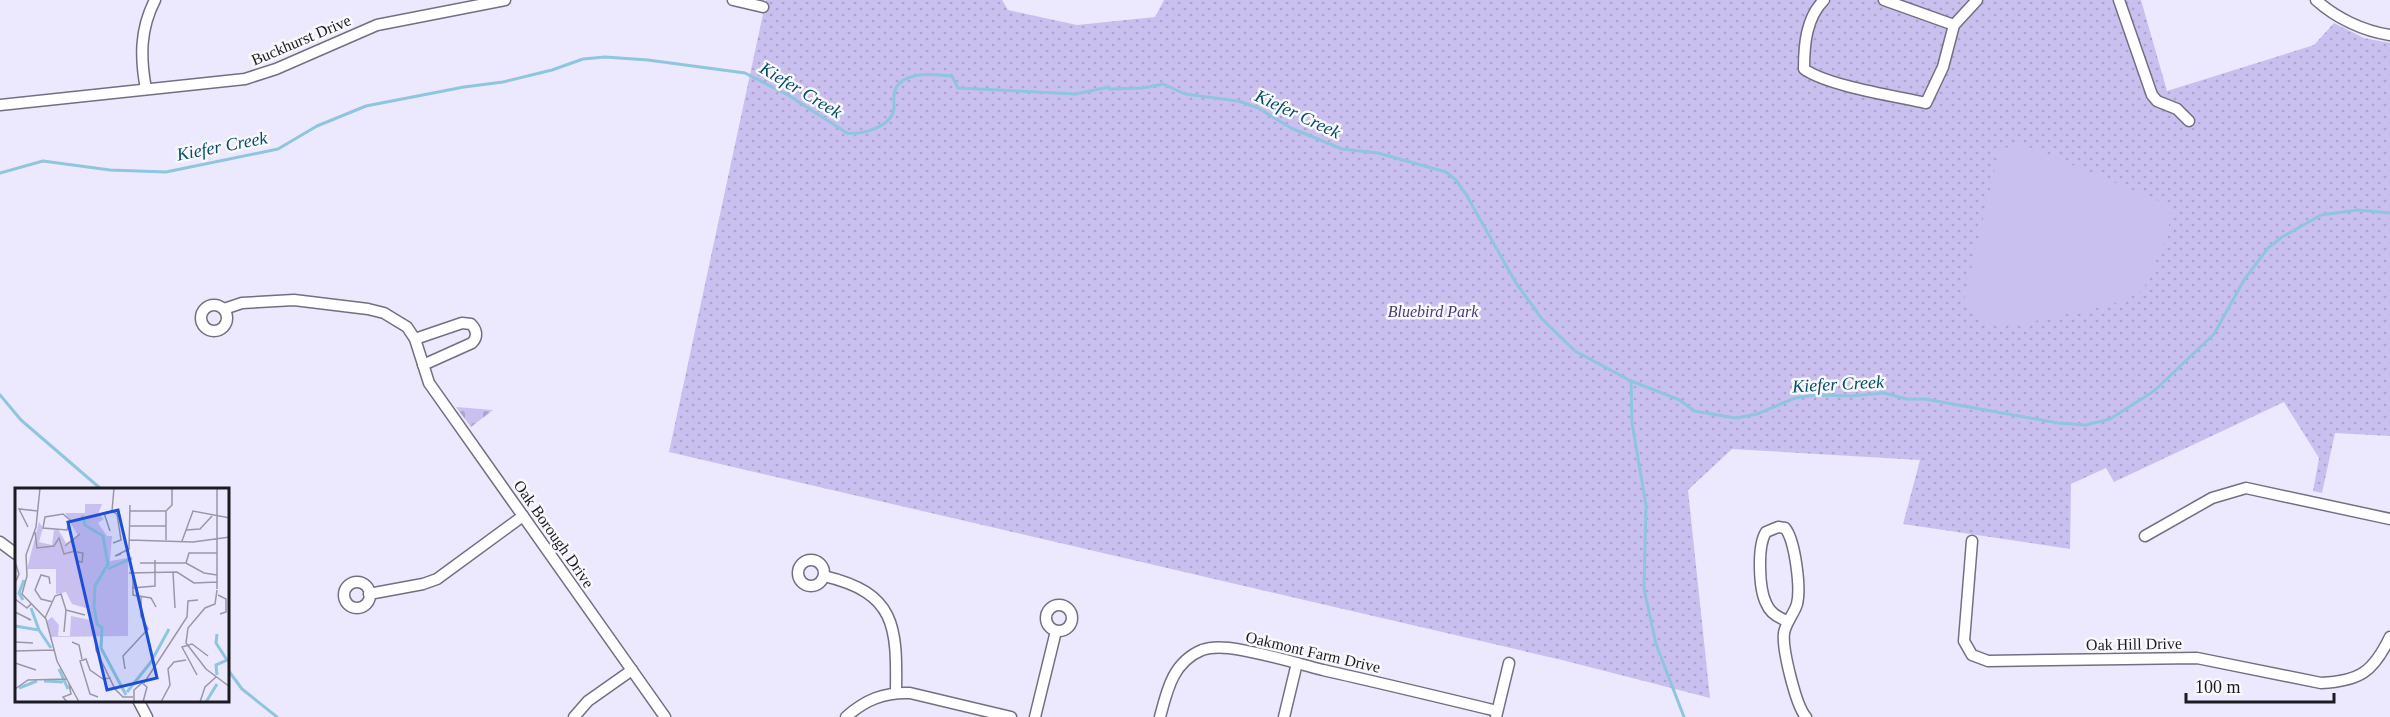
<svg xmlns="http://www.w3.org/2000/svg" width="2390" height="717" font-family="Georgia,serif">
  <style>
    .cemetery { fill: url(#cemetery-stones) }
    .park { fill: url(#park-dots) }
    .pitch { fill: #cac0f0 }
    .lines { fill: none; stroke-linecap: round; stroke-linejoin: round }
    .stream { stroke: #8fc5df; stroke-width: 3 }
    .street-casing { stroke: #736f82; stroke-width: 13 }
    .street { stroke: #fff; stroke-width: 10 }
    .labels { text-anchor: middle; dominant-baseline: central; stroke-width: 5; stroke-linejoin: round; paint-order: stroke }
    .street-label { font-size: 16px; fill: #1d1b22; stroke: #f9f8fd }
    .park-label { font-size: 16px; font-style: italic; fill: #4a3a75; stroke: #f9f8fd }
    .water-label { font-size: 18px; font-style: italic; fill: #024d68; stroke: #f9f8fd }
    .inset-river { fill: none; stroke: #8fc5df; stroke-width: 3 }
    .inset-road { fill: none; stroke: #9997a6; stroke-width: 1.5 }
    .view { fill: #1d4ed8; fill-opacity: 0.15; stroke: #1d4ed8; stroke-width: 3 }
    .inset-edge { fill: none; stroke: #1d1b22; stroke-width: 3 }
  </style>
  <defs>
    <pattern id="cemetery-stones" width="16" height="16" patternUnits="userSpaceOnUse" patternTransform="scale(1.5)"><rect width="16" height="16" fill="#cac0f0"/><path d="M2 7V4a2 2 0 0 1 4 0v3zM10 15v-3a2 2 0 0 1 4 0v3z" fill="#ada4ce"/></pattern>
    <pattern id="park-dots" width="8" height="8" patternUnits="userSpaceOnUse" patternTransform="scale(1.5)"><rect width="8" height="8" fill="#cac0f0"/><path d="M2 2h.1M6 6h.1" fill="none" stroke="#ada4ce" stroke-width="1.8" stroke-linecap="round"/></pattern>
  </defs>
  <rect width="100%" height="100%" fill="#ece9fe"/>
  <!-- cemetery -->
  <polygon class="cemetery" points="456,407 493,410 471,427"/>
  <!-- park -->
  <polygon class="park" points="766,0 1002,0 1008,10 1077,25 1155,17 1164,0 2141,0 2167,91 2314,45 2334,23 2364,38 2390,43 2390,436 2335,433 2322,493 2313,491 2319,458 2284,402 2114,482 2106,468 2071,484 2070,549 1903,524 1920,460 1732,449 1688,490 1710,698 1562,660 669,452"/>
  <!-- pitch -->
  <polygon class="pitch" points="2017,142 2171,206 2168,234 2143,290 2116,303 2022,324 1987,322 1963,303 1999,152"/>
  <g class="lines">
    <!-- stream -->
    <g class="stream">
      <path d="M0 173 43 161 110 170 166 172 278 149 317 126 366 106 464 87 503 82 552 70 583 59 605 57 648 60 745 73 788 95 847 133C862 135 892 127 894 108 894 99 892 89 901 82 915 71 936 75 952 76L958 88 1076 94 1109 87V89L1143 88 1163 84 1185 94 1238 101 1258 108 1291 128 1342 149 1378 153 1446 172 1456 180 1467 196 1516 283 1542 319 1575 351 1631 381 1680 400 1694 411 1736 418 1757 414 1795 398 1817 395 1852 396 1884 393 1907 399H1925L2058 423 2086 425 2110 419 2154 391 2214 334 2244 280 2268 248 2282 237 2321 215 2358 210 2390 213"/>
      <polyline points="1631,381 1632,423 1646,505 1644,589 1656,644 1684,717"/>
      <polyline points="0,395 21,420 101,489"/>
      <polyline points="228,670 242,689 277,717"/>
    </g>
    <defs>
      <g id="street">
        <polyline points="733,0 763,7"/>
        <path d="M1824 0C1806 18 1804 45 1804 69 1828 86 1895 96 1926 103L1943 67 1954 25 1977 0"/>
        <polyline points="1884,0 1954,25"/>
        <polyline points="2119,0 2152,95 2157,101 2177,109 2189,121"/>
        <path d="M2316 0C2336 18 2363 31 2390 35"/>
        <path d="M146 89C140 57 140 29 155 0"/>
        <polyline points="0,105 245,79 276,69 377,25 505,0"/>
        <circle cx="214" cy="318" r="13"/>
        <polyline points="224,309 242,303 294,300 368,309 384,313 407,327 415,339 429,383 665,717"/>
        <path d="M415 339 462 323 471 324C477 330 478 337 472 343L423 365"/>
        <polyline points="2145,536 2212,498 2246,488 2390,519"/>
        <path d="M1972 541 1964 641 1972 655 1988 661 2197 658 2321 683C2360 681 2373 672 2390 637"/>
        <polyline points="0,542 16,554"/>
        <circle cx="811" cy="573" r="13"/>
        <path d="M824 576C896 593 897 626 896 692"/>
        <circle cx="357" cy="595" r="13"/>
        <polyline points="369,594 423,584 437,579 523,516"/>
        <circle cx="1059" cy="618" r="13"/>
        <path d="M1788 621C1778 618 1770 613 1766 603 1759 589 1757 546 1766 532L1778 527 1785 528C1795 540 1801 588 1797 604 1794 614 1786 622 1784 633 1782 649 1796 706 1806 717"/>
        <polyline points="138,700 147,717"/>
        <polyline points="574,717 588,701 632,670"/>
        <path d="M846 717C865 700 884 692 910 693L1011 717"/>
        <polyline points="1035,717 1056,631"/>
        <path d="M1160 717C1167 690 1173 662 1202 650 1210 647 1220 647 1229 648 1260 652 1292 662 1323 670 1381 683 1439 697 1497 711"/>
        <polyline points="1284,717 1297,663"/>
        <polyline points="1496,717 1509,663"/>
      </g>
    </defs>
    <!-- street casing -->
    <use href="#street" class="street-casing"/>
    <!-- street -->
    <use href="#street" class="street"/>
  </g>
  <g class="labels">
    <!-- street labels -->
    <g class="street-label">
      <text transform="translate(301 40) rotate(-23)">Buckhurst Drive</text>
      <text transform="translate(554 534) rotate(55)">Oak Borough Drive</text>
      <text transform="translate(2134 644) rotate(-1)">Oak Hill Drive</text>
      <text transform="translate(1313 652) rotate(13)">Oakmont Farm Drive</text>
    </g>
    <!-- park labels -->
    <g class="park-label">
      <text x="1433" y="311">Bluebird Park</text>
    </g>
    <!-- water labels -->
    <g class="water-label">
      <text transform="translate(801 90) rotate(31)">Kiefer Creek</text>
      <text transform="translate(1298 114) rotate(25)">Kiefer Creek</text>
      <text transform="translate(222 146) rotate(-11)">Kiefer Creek</text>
      <text transform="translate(1838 384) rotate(-3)">Kiefer Creek</text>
    </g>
  </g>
  <!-- overview -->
  <g transform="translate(15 488)">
    <rect width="214" height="214" fill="#ece9fe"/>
    <path d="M70 16H87L83 26 89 31 83 35 92 48H97L95 73 113 70V148L36 149 32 133 37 129 44 137 43 148H55L56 128 75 132 74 121 57 116 51 104 41 106V81H12L24 34 28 40 24 54 37 57 39 42 43 41 51 55 63 48 50 25H70Z" fill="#cac0f0"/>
    <path class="inset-river" d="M67 27 70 37 88 48 93 76 80 98 79 119 82 136 87 140 86 160 111 207M93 81 117 70M8 112 4 105 9 92M16 120 24 142M0 138 24 142 36 160M44 181 53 201M202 187 201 177 212 172 201 155 202 146M29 193 48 194M4 200 22 193M112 204 136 174 154 141M191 214 202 196"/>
    <path class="inset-road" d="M25 0 21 39 11 67 12 88 7 106 31 131 42 173 64 214M115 23H151M48 26 55 32 52 42 28 40 30 29ZM114 38H151M13 39 4 21 23 23M171 42 185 41 197 28M95 43 89 25 97 23M20 44 22 60 39 58 44 50 49 66 60 63 62 73 67 74 68 65 62 64M114 52 178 54 215 49M151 52V23L157 17V0M167 53 178 23 215 30M98 55 106 52 102 26 97 23 99 0M50 58 65 46M106 66 100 68 114 61 115 17M0 74 4 86 0 95M125 75H171L189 85 202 87M171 75 174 65H202M158 84 160 120M114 85 162 84 179 95 202 94M118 85V107L136 110 141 119M35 96 34 89 26 87 20 102 26 111 38 114M117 100 140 98V72M202 101V0M202 102 200 116 190 120 173 140 171 155 191 181 215 199M203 107 211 111V124L205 126M0 111 12 120 16 116M51 122 70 127M0 124 16 132 13 131M30 130 40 108 46 106 51 122 49 144M80 148 81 162 100 201 108 209H118M0 154 18 155M57 154 64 157 67 171M0 163 39 162M0 175 21 182M110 181 108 168 133 141 126 128V109M182 187 167 159 177 156 193 168M129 195 172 129 173 113 183 112M0 201 13 192 52 191M83 209 75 206 65 173 71 171 75 182 88 191 96 190M52 214 48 209 56 206 54 196M119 214V202L127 195 132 199 128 214M146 214 155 197 153 181 159 174 171 172M185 214 190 199 201 189"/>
    <path class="view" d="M103 22 142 190 92 202 53 34Z"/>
    <rect width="214" height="214" class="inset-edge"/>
  </g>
  <!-- scale -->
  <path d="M2186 693v9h148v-9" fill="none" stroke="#1d1b22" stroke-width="3"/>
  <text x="2195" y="693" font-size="18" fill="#1d1b22" stroke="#f9f8fd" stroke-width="4.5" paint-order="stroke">100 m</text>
</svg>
